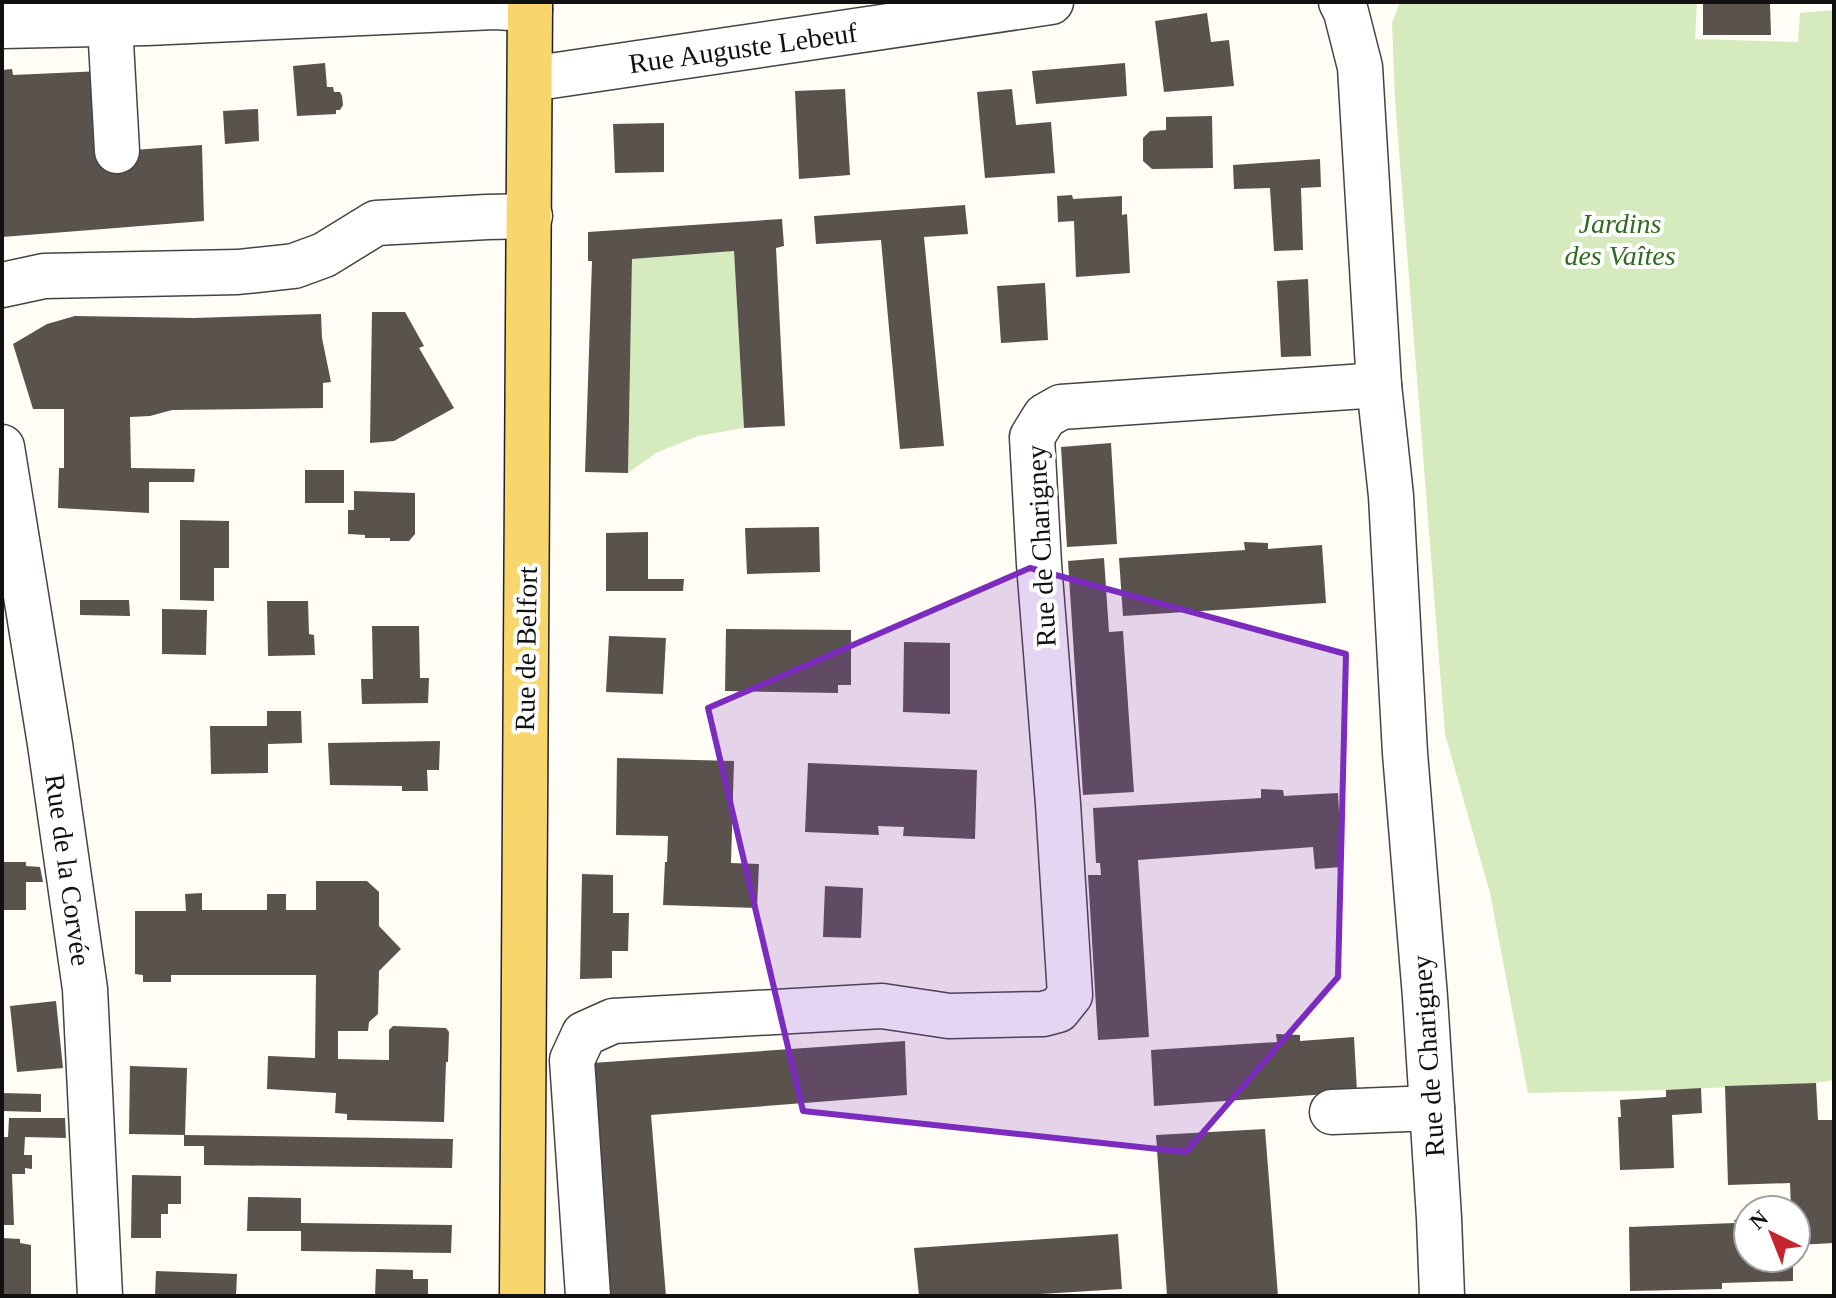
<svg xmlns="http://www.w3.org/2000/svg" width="1836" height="1298" font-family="'Times New Roman',serif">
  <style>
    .green { fill: #d5ebbd }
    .building { fill: #5a524d }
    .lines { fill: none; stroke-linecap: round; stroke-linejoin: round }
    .minor-casing { stroke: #444; stroke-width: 47 }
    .major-casing { stroke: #222; stroke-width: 47 }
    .minor { stroke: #fff; stroke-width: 44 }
    .major { stroke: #f9d66b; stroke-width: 44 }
    .marked { fill: #7b2cbf; fill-opacity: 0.2; stroke: #7b2cbf; stroke-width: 6; stroke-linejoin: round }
    .labels { text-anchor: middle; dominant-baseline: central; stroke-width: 8; stroke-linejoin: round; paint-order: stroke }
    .street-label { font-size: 28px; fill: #111; stroke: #fff }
    .park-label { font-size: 28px; font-style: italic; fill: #2f6b1f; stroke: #fff }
  </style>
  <rect width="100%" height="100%" fill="#fffdf5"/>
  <!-- green -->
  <g class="green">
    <polygon points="1400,2 1697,2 1695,39 1798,42 1800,13 1834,10 1834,1080 1816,1083 1666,1090 1528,1093 1490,893 1445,734 1395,100 1392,23"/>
    <polygon points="734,251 744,428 698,436 656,453 628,473 632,259"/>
  </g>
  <!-- building -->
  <g class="building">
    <polygon points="1703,4 1770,4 1771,35 1703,35"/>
    <polygon points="1207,13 1211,42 1229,40 1234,86 1164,92 1155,21"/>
    <polygon points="325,63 327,87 333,87 334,92 340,92 342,96 343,105 340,110 336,110 336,114 297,116 293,66"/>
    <polygon points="1125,63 1127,96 1036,104 1032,71"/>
    <polygon points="12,69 13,75 102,71 106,152 202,145 204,221 2,237 2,70"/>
    <polygon points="845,89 850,175 799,179 795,91"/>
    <polygon points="1012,89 1016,125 1051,122 1055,173 985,178 977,92"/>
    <polygon points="258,109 259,141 225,144 223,111"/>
    <polygon points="1212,116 1213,168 1152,169 1143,161 1143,138 1150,131 1166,130 1166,117"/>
    <polygon points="664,123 664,172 615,173 613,124"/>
    <polygon points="1320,159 1321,187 1301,188 1303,250 1274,251 1270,188 1234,189 1233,165"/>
    <polygon points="1072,195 1073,199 1122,196 1122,215 1127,214 1130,273 1076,277 1074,221 1058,222 1057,196"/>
    <polygon points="965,205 968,234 924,237 944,446 900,449 881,240 816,244 814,216"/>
    <polygon points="782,219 784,246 776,248 785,426 744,428 734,251 632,259 628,473 585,472 592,261 588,261 588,232"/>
    <polygon points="1308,279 1311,356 1281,357 1277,281"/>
    <polygon points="1045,283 1048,340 1001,343 997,286"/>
    <polygon points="372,312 405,312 424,346 419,348 454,408 394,441 370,443"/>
    <polygon points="321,314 322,338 331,382 323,383 323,408 172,410 150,416 130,417 131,468 195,469 194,482 149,482 149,513 58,508 59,468 64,468 64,409 33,409 13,344 47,324 75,316 194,318"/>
    <polygon points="1111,443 1117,544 1067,547 1061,447"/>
    <rect x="305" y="470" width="39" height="33"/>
    <polygon points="354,491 415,493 415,534 409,541 390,541 390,538 365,538 365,535 348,534 348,510 354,510"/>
    <polygon points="180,520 229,521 229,568 214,568 214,601 180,600"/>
    <polygon points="819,527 820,572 747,574 745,528"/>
    <polygon points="648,532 648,579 684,579 683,591 606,591 606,533"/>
    <polygon points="1244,542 1268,543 1268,549 1322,545 1326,603 1123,616 1119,558 1245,550"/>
    <polygon points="1104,558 1109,632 1123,631 1134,792 1083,795 1068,561"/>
    <polygon points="80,600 129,600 130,616 80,615"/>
    <polygon points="267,601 308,601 309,634 314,635 315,655 268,656"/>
    <polygon points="162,609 207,610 206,655 162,654"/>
    <polygon points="372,626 419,626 420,678 429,678 428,703 362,704 361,679 373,679"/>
    <polygon points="726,629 851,630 851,685 838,685 838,693 725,691"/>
    <polygon points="609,636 666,638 663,694 606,692"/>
    <polygon points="904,642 950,643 950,714 903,712"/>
    <polygon points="267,711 301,711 302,743 268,744 268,773 211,774 210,726 267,726"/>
    <polygon points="440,741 439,770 427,770 428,791 402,791 402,786 330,785 328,743"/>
    <polygon points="617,758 734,761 731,863 759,864 757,908 663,905 665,862 667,862 668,836 616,835"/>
    <polygon points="808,763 977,770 975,839 903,836 904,827 878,826 879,835 805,832"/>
    <polygon points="1261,789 1283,790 1284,796 1338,793 1342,867 1315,869 1313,847 1138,860 1149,1037 1098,1040 1088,875 1101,875 1100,863 1096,863 1093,808 1261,798"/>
    <polygon points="2,862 26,862 26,866 40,867 43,882 26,882 26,910 2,910"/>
    <polygon points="582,874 613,875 613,913 629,913 628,951 612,951 612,978 580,979"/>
    <polygon points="316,881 367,881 379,892 379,926 401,949 379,971 378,1014 369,1022 368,1031 338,1031 338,1059 389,1060 389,1030 393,1026 446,1028 449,1032 448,1062 446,1062 444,1122 347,1120 347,1114 335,1113 336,1093 267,1089 268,1056 315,1058 316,975 171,975 171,982 143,982 143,975 135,974 135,911 186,911 185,894 202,893 202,910 267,910 267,894 286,894 286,910 316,910"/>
    <polygon points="825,886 863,888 861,938 823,937"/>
    <polygon points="56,1001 63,1068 17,1072 10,1006"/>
    <polygon points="1276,1034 1300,1035 1300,1041 1354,1037 1357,1092 1154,1106 1151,1050 1277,1042"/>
    <polygon points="905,1041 907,1095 651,1115 666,1296 609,1296 592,1063"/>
    <polygon points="130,1066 187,1068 185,1135 129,1134"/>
    <polygon points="1816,1083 1818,1120 1834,1120 1834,1243 1796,1245 1796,1210 1791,1210 1790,1183 1728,1185 1725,1086"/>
    <polygon points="1701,1088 1702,1113 1672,1115 1674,1168 1620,1170 1618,1117 1621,1117 1620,1100 1666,1097 1666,1090"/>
    <polygon points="2,1093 41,1094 41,1112 2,1111"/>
    <polygon points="9,1118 65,1118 66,1138 25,1137 24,1155 32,1155 32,1169 25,1168 25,1174 12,1174 14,1225 2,1225 2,1137 8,1137"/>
    <polygon points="1265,1129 1278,1296 1167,1296 1156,1135"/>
    <polygon points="184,1135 453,1139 452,1168 204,1165 204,1146 184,1146"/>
    <polygon points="132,1175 181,1176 181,1204 168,1204 168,1214 161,1214 161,1238 131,1238"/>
    <polygon points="248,1197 301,1198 301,1223 452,1225 451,1253 301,1251 301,1231 247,1231"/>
    <polygon points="1748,1219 1748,1258 1793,1258 1793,1281 1722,1283 1722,1289 1630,1291 1629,1227 1735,1223 1734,1220"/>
    <polygon points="1118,1234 1122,1289 1009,1296 919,1296 914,1248"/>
    <polygon points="2,1238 20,1239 20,1243 31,1245 31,1296 2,1296"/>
    <polygon points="376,1269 413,1270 413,1279 428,1279 428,1296 375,1296"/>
    <polygon points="156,1271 237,1274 236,1296 155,1296"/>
  </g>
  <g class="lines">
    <defs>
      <g id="minor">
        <polyline points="1341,2 1346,12 1360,67 1379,385 1391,496 1405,753 1425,997 1439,1218 1442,1296"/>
        <polyline points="110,24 117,151"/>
        <polyline points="2,26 147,23 494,7 530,9"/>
        <polyline points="530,79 1051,2"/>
        <polyline points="2,285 44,276 238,272 294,266 324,255 376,223 487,217 530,216"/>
        <polyline points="2,447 50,744 85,989 100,1296"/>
        <polyline points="1332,1112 1432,1108"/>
        <polyline points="588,1296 572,1060 584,1034 613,1021 882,1006 949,1016 1043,1014 1058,1010 1070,995 1058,804 1039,564 1032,437 1045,416 1061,407 1379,385"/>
      </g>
      <polyline id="major" points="522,1296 530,2"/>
    </defs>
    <!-- minor casing -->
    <use href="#minor" class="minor-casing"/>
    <!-- major casing -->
    <use href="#major" class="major-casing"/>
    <!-- minor -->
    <use href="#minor" class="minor"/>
    <!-- major -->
    <use href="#major" class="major"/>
  </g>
  <!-- marked area -->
  <path class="marked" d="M1030 568 1346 654 1338 977 1186 1152 803 1111 708 708Z"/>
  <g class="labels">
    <!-- street labels -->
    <g class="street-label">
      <text transform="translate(743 48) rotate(-8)">Rue Auguste Lebeuf</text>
      <text transform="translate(1041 546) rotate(-93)">Rue de Charigney</text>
      <text transform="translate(526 649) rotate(-89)">Rue de Belfort</text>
      <text transform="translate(68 870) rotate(82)">Rue de la Corvée</text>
      <text transform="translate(1428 1056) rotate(-94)">Rue de Charigney</text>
    </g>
    <!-- park labels -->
    <g class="park-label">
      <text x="1620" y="223">Jardins<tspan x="1620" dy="32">des Vaîtes</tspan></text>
    </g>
  </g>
  <!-- border -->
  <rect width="1836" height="1298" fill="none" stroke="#111111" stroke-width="8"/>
  <!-- north arrow -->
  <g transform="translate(1772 1234) rotate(317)"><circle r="38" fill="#ffffff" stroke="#a0a0a0" stroke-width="2"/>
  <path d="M0-6L14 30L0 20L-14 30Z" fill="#c4262e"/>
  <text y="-12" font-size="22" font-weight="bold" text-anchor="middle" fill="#111111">N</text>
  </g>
</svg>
